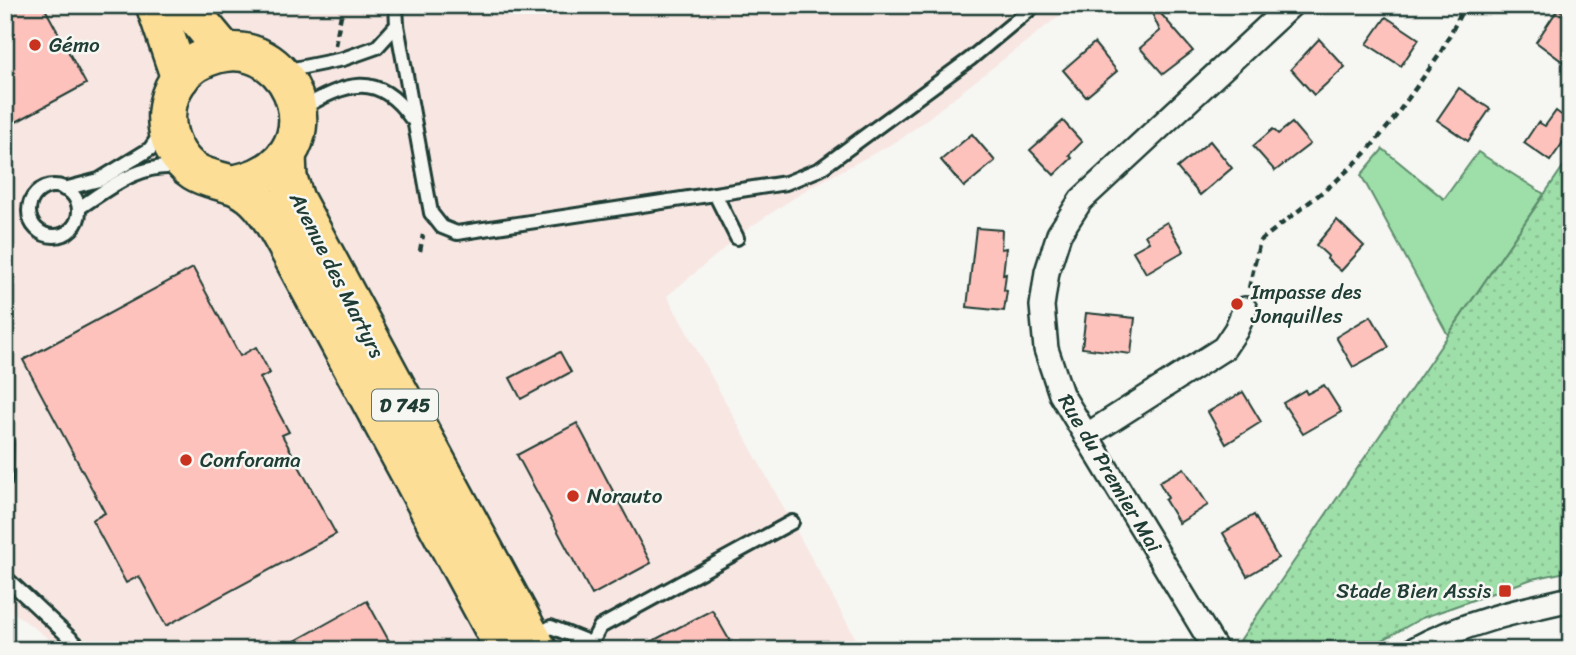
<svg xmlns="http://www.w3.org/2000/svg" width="1576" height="655" font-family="Sriracha,sans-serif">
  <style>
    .built { fill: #f8e6e2 }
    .grass { fill: #9edfa9; stroke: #5e8e6e; stroke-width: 2 }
    .park { fill: url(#park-dots); stroke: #5e8e6e; stroke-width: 2 }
    .building { fill: #fec2bd; stroke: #1f3d34; stroke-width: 2 }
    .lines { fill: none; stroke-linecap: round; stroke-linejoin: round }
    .service-casing { stroke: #1f3d34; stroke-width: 18 }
    .minor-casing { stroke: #1f3d34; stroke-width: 28 }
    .primary-casing { stroke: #1f3d34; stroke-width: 42 }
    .path { stroke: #1f3d34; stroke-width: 4.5; stroke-dasharray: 7 5; stroke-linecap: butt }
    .service { stroke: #f6f6f2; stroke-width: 12 }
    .minor { stroke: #f6f6f2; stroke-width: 23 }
    .primary { stroke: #fdde96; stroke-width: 37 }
    .poi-dot { fill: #c8321e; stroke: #f6f6f2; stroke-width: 2.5 }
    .labels { text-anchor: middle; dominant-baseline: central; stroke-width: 5; stroke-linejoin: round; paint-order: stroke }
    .shield { fill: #f6f6f2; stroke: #60746d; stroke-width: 2 }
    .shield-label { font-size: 19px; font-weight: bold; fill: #1f3d34 }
    .poi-label { font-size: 21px; fill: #1f3d34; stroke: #f6f6f2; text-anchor: start }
    .street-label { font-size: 21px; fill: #1f3d34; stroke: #f6f6f2 }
  </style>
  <defs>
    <pattern id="park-dots" width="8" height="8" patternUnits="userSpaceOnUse" patternTransform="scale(1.75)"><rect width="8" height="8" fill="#9edfa9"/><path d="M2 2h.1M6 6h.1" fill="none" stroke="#88c092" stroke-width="1.8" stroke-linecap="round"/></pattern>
  </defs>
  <rect width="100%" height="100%" fill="#f6f6f2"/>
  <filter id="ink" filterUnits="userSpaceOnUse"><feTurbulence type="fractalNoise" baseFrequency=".0143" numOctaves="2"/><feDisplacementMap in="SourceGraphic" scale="14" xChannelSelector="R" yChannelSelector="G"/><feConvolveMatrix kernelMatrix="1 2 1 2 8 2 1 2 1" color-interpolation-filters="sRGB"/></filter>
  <g filter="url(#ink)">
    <!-- built -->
    <polygon class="built" points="5,5 1073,5 901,139 809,188 750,227 667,296 862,650 64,650 6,607"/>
    <!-- grass -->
    <polygon class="grass" points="1383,149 1444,199 1478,152 1544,194 1448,335 1361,175"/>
    <!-- park -->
    <polygon class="park" points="1571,155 1571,571 1532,579 1422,618 1365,650 1246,650 1239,642"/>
    <!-- building -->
    <g class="building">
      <polygon points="5,5 43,5 86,84 5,128"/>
      <polygon points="1156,8 1193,51 1163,74 1140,48 1160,31 1151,11"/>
      <polygon points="1558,9 1571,18 1571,52 1563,62 1536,42"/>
      <polygon points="1386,17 1419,39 1401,66 1367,44"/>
      <polygon points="1319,39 1345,67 1314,95 1291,69"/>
      <polygon points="1094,43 1117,71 1086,97 1063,70"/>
      <polygon points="1459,88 1490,109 1468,141 1437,120"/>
      <polygon points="1556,111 1571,122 1571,131 1550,161 1524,143 1538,122 1545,126"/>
      <polygon points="1063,121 1082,142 1069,155 1072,158 1054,175 1030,150"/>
      <polygon points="1292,123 1310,144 1275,171 1253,146 1273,129 1278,134"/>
      <polygon points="972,134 995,161 964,187 941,160"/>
      <polygon points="1210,141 1232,168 1200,195 1177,168"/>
      <polygon points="1337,220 1364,246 1341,271 1327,259 1328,256 1316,245"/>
      <polygon points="1167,222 1184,251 1146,273 1133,251 1149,242 1145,235"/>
      <polygon points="976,228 1002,230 1001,249 1006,248 1003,275 1006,274 1004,290 1007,291 1004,311 967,307"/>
      <polygon points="193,268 240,356 256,347 270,373 260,378 289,432 282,435 336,534 166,626 139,576 126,583 92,520 105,513 23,360"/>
      <polygon points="1086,313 1135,318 1131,354 1082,348"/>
      <polygon points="1371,316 1389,347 1353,367 1336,337"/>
      <polygon points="560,352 571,372 521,399 510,378"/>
      <polygon points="1324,385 1341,412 1303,434 1283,403 1305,390 1307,394"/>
      <polygon points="1243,392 1261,422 1226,444 1208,412"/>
      <polygon points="577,423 651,563 592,595 517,455"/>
      <polygon points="1184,468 1208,505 1179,523 1165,500 1168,498 1159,482"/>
      <polygon points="1254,515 1278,558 1247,576 1223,533"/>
      <polygon points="367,601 394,650 279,650"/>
      <polygon points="712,610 735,650 635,650"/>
    </g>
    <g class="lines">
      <defs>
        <g id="service">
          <polyline points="396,5 397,25 431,213 442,227 457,233 715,194 737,238"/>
          <polyline points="284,71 343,59 377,47 397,25"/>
          <path d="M301 109C345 83 378 70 411 118"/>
          <circle cx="54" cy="211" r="25"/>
          <polyline points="64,189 99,180 150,149 161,133"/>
          <polyline points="715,194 786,183 820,169 970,59 1035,5"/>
          <path d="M79 208C108 189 142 161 179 168"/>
          <polyline points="5,481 6,443"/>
          <polyline points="5,577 83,650"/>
          <polyline points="533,637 551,627 591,643"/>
          <polyline points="588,650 600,627 792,522"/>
        </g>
        <g id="minor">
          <polyline points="1086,436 1224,348 1236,330 1245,309"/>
          <polyline points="1216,650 1061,394 1046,349 1042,306 1047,272 1059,234 1081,200 1291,5"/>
          <path d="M1413 650C1462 623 1517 611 1571 599"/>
        </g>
        <g id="primary">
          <polyline points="155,5 180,78"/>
          <polyline points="186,5 225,52"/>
          <polyline points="287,155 288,178 295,199 538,650"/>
          <path d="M235 184C342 163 296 33 217 54 202 58 187 66 178 80 165 100 163 124 173 146 193 188 224 173 251 195 266 207 276 227 285 243L505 650"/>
        </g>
      </defs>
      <!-- service casing -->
      <use href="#service" class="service-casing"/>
      <!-- minor casing -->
      <use href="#minor" class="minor-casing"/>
      <!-- primary casing -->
      <use href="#primary" class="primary-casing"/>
      <!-- path -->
      <g class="path">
        <polyline points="335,45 343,5"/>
        <polyline points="420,251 423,235"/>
        <polyline points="1249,288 1260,241 1335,182 1365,154 1390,124 1440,54 1465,5"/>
      </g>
      <!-- service -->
      <use href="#service" class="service"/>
      <!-- minor -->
      <use href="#minor" class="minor"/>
      <!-- primary -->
      <use href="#primary" class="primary"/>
    </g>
  </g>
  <!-- markers -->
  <g class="poi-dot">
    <circle cx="35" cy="45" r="7"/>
    <circle cx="1237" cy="304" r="7"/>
    <circle cx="186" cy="460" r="7"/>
    <circle cx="573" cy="496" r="7"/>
    <rect x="1498" y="584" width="14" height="14" rx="3.5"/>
  </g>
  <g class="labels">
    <!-- shield labels -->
    <rect class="shield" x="372" y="389.5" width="66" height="31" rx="5"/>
    <g class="shield-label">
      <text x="405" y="405">D 745</text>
    </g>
    <!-- poi labels -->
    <g class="poi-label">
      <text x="49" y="45">Gémo</text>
      <text x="1251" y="292">Impasse des<tspan x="1251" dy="24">Jonquilles</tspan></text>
      <text x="200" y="460">Conforama</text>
      <text x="587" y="496">Norauto</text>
      <text x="1491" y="591" text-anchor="end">Stade Bien Assis</text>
    </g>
    <!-- street labels -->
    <g class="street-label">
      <text transform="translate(337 275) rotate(63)">Avenue des Martyrs</text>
      <text transform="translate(1110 473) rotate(59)">Rue du Premier Mai</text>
    </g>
  </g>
  <!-- margin -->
  <rect width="1576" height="655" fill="none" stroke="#f6f6f2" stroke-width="28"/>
  <rect x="14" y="14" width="1548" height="627" fill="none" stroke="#1f3d34" stroke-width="2.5" filter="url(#ink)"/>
</svg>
